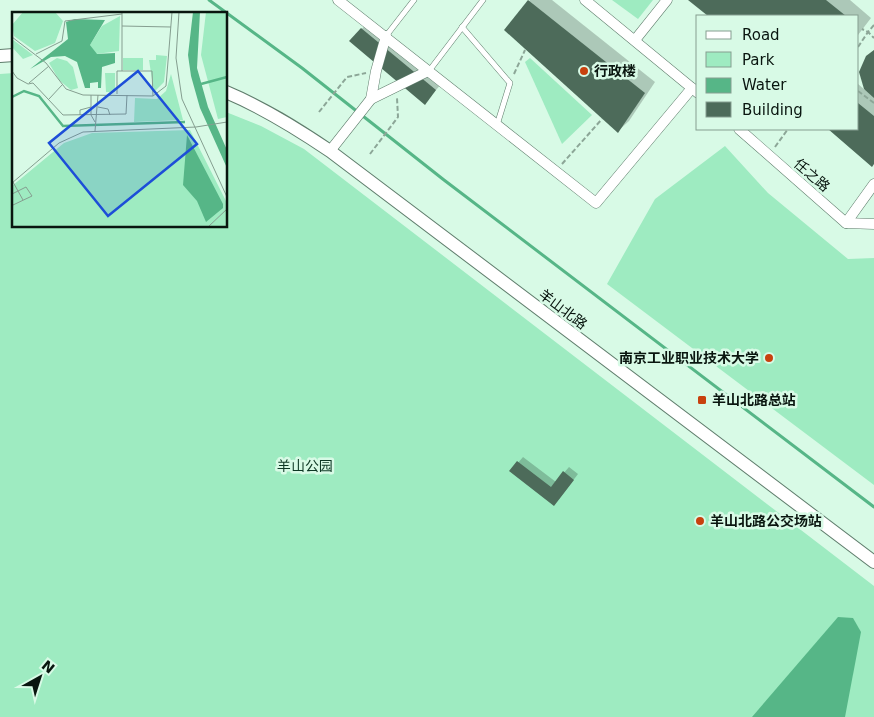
<svg xmlns="http://www.w3.org/2000/svg" width="874" height="717" font-family="'DejaVu Sans','Noto Sans SC',sans-serif">
  <style>
    .green { fill: #9eebc1 }
    .water { fill: #56b687 }
    .shadow { fill: #0003 }
    .lines { fill: none; stroke-linecap: round; stroke-linejoin: round }
    .stream { stroke: #56b687; stroke-width: 3 }
    .building { fill: #4d6b5a }
    .service-casing { stroke: #5f7d6c; stroke-width: 6 }
    .minor-casing { stroke: #5f7d6c; stroke-width: 11 }
    .tertiary-casing { stroke: #5f7d6c; stroke-width: 14 }
    .path { stroke: #8ca697; stroke-width: 2; stroke-dasharray: 5 2.5; stroke-linecap: butt }
    .service { stroke: #fff; stroke-width: 5 }
    .minor { stroke: #fff; stroke-width: 10 }
    .tertiary { stroke: #fff; stroke-width: 12 }
    .poi-dot { fill: #c8410e; stroke: #d8fae6; stroke-width: 2 }
    .labels { text-anchor: middle; dominant-baseline: central; stroke-width: 5; stroke-linejoin: round; paint-order: stroke }
    .poi-label { font-size: 14px; font-weight: bold; fill: #09150f; stroke: #d8fae6; text-anchor: start }
    .street-label { font-size: 14px; fill: #09150f; stroke: #d8fae6 }
    .park-label { font-size: 14px; fill: #0d3724; stroke: #d8fae6 }
    .inset-river { fill: none; stroke: #56b687; stroke-width: 2.5 }
    .inset-road { fill: none; stroke: #859e90; stroke-width: 1 }
    .view { fill: #1d4ed8; fill-opacity: 0.15; stroke: #1d4ed8; stroke-width: 2.5 }
    .inset-edge { fill: none; stroke: #09150f; stroke-width: 2.5 }
  </style>
  <rect width="100%" height="100%" fill="#d8fae6"/>
  <!-- green -->
  <g class="green">
    <polygon points="612,0 653,0 638,19"/>
    <polygon points="530,58 592,115 562,144 525,62"/>
    <polygon points="14,73 14,226 226,226 226,112 261,126 304,149 874,586 874,717 0,717 0,74"/>
    <polygon points="725,146 768,193 848,259 874,258 874,485 607,284 655,199"/>
  </g>
  <!-- water -->
  <polygon class="water" points="838,617 853,618 861,632 845,717 752,717"/>
  <!-- shadow -->
  <g class="shadow">
    <polygon points="530,0 552,0 655,82 629,121 618,131 506,30"/>
    <polygon points="690,0 850,0 871,18 858,35 858,16 710,16"/>
    <polygon points="369,21 442,83 425,103 351,41"/>
    <polygon points="874,50 874,163 872,165 830,129 858,129 858,84 865,90 867,56"/>
    <polygon points="523,457 556,482 569,467 578,474 559,499 511,471"/>
  </g>
  <g class="lines">
    <!-- stream -->
    <polyline class="stream" points="209,0 302,68 444,180 874,507"/>
  </g>
  <!-- building -->
  <g class="building">
    <polygon points="528,0 645,93 618,133 504,30"/>
    <polygon points="688,0 826,0 846,16 708,16"/>
    <polygon points="361,28 436,90 425,105 349,41"/>
    <polygon points="874,50 874,98 864,89 859,72 866,56"/>
    <polygon points="858,103 874,116 874,164 872,167 828,129 858,129"/>
    <polygon points="517,461 551,487 563,471 574,480 554,506 509,471"/>
  </g>
  <g class="lines">
    <defs>
      <g id="service">
        <polyline points="462,27 510,83 497,125"/>
        <polyline points="386,36 414,0"/>
        <polyline points="429,71 483,0"/>
      </g>
      <g id="minor">
        <polyline points="338,0 596,203 692,88"/>
        <polyline points="585,0 698,93"/>
        <polyline points="635,40 667,0"/>
        <polyline points="371,99 376,71 386,36"/>
        <polyline points="739,129 846,223 874,224"/>
        <polyline points="330,151 371,99 428,71"/>
        <polyline points="846,223 874,184"/>
      </g>
      <g id="tertiary">
        <polyline points="0,56 14,55"/>
        <path d="M226 92C264 108 296 128 330 151L874 562"/>
      </g>
    </defs>
    <!-- service casing -->
    <use href="#service" class="service-casing"/>
    <!-- minor casing -->
    <use href="#minor" class="minor-casing"/>
    <!-- tertiary casing -->
    <use href="#tertiary" class="tertiary-casing"/>
    <!-- path -->
    <g class="path">
      <polyline points="874,25 868,32 874,38"/>
      <polyline points="858,47 868,32 862,29"/>
      <polyline points="514,74 525,50"/>
      <polyline points="858,91 874,103"/>
      <polyline points="319,112 347,77 366,73"/>
      <polyline points="775,147 788,129"/>
      <polyline points="370,154 398,117 397,98"/>
      <polyline points="562,164 602,119"/>
    </g>
    <!-- service -->
    <use href="#service" class="service"/>
    <!-- minor -->
    <use href="#minor" class="minor"/>
    <!-- tertiary -->
    <use href="#tertiary" class="tertiary"/>
  </g>
  <!-- markers -->
  <g class="poi-dot">
    <circle cx="584" cy="71" r="5"/>
    <circle cx="769" cy="358" r="5"/>
    <rect x="697" y="395" width="10" height="10" rx="2.5"/>
    <circle cx="700" cy="521" r="5"/>
  </g>
  <g class="labels">
    <!-- poi labels -->
    <g class="poi-label">
      <text x="594" y="71">行政楼</text>
      <text x="759" y="358" text-anchor="end">南京工业职业技术大学</text>
      <text x="712" y="400">羊山北路总站</text>
      <text x="710" y="521">羊山北路公交场站</text>
    </g>
    <!-- street labels -->
    <g class="street-label">
      <text transform="translate(812 175) rotate(41)">任之路</text>
      <text transform="translate(563 309) rotate(37)">羊山北路</text>
    </g>
    <!-- park labels -->
    <g class="park-label">
      <text x="305" y="466">羊山公园</text>
    </g>
  </g>
  <!-- overview -->
  <g transform="translate(12 12)">
    <rect width="215" height="215" fill="#d8fae6"/>
    <path d="M11 0H43L51 9 43 31 23 39 2 24 0 13ZM194 0H215V105L206 107 189 43ZM108 4 107 39 84 42 78 33 90 14ZM0 27 21 43 11 47 0 35ZM144 43 155 44 152 70 142 80 137 48H144ZM45 46 55 49 61 55 66 76 59 78 47 68 37 51ZM111 46H131V58H111ZM93 61H103V80H94ZM159 62 171 108 122 110 123 86 145 87 154 79ZM178 118 215 191V215H0V174L52 131 80 121Z" fill="#9eebc1"/>
    <path d="M181 0H188L185 56 196 95 215 138V156L188 96 179 64 176 43ZM63 7 93 8 78 33 85 42 103 41V51L90 55 89 76H86V70L78 71V76H73L65 50 53 44 39 45 18 57 56 27 54 10ZM175 123 211 192V196L194 210 185 189 171 173Z" fill="#56b687"/>
    <path class="inset-river" d="M189 72 215 65M0 85 12 79 27 84 51 114 173 110"/>
    <path class="inset-road" d="M167 0 164 46 170 87 215 185M110 14 159 15M0 25 34 51 54 77 71 83 141 84 154 74 160 0M24 42 50 29 53 9 110 2M0 59 5 66 16 72 21 71 51 103 114 102 115 83M110 59H140L141 84M17 71 37 54M105 82V59H110V0M79 83V103L83 110M37 87 50 73M86 95 96 97 98 103M68 103V98L79 95M83 119 86 83M1 170 11 188M0 171 47 131 71 120 184 115 215 110M0 182 14 175 20 184 1 193M196 215 215 197"/>
    <path class="view" d="M126 59 185 132 96 204 37 131Z"/>
    <rect width="215" height="215" class="inset-edge"/>
  </g>
  <!-- legend -->
  <rect x="696" y="15" width="162" height="115" fill="#d8fae6" stroke="#859e90"/>
  <rect x="706" y="31" width="25" height="8" fill="#ffffff" stroke="#859e90"/>
  <text x="742" y="40" font-size="15" fill="#09150f">Road</text>
  <rect x="706" y="52" width="25" height="15" fill="#9eebc1" stroke="#859e90"/>
  <text x="742" y="65" font-size="15" fill="#09150f">Park</text>
  <rect x="706" y="78" width="25" height="15" fill="#56b687" stroke="#859e90"/>
  <text x="742" y="90" font-size="15" fill="#09150f">Water</text>
  <rect x="706" y="102" width="25" height="15" fill="#4d6b5a" stroke="#859e90"/>
  <text x="742" y="115" font-size="15" fill="#09150f">Building</text>
  <!-- north arrow -->
  <g transform="translate(40 677) rotate(39)" stroke="#d8fae6" stroke-width="4" paint-order="stroke">
  <path d="M0-4L9 19L0 12L-9 19Z" fill="#09150f"/>
  <text y="-8" font-size="14" font-weight="bold" text-anchor="middle" fill="#09150f">N</text>
  </g>
</svg>
